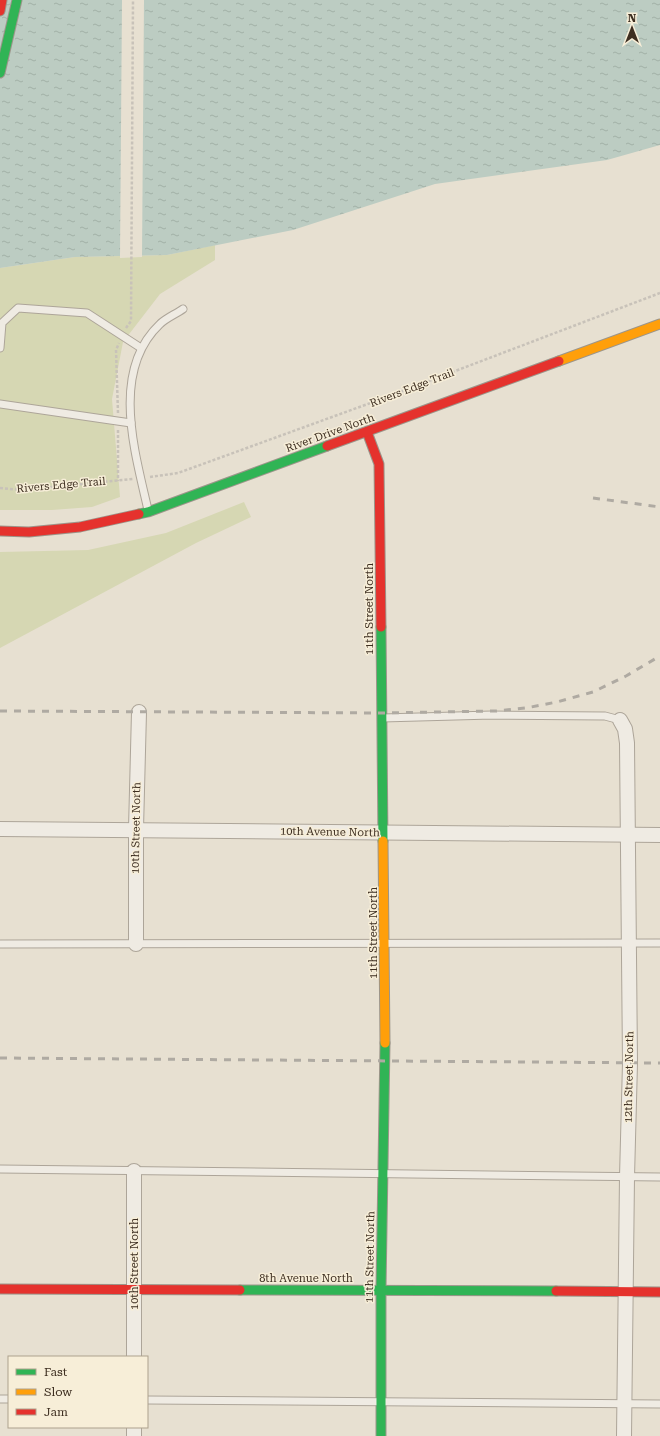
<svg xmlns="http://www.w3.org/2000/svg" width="660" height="1436" font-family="'Roboto Serif',serif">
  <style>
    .green { fill: #d6d7b3 }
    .water { fill: url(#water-ripples) }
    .pier { fill: #e7e0d1 }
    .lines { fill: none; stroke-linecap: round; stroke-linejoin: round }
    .lane-casing { stroke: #ada599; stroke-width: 9 }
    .street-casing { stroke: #ada599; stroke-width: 16 }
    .fast-casing { stroke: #9c958a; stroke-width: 11 }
    .slow-casing { stroke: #9c958a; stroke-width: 11 }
    .jam-casing { stroke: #9c958a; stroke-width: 11 }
    .path { stroke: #c8c2b9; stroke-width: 2.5; stroke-dasharray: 3 2; stroke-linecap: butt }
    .lane { stroke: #efebe3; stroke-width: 7 }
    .street { stroke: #efebe3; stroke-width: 14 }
    .fast { stroke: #30b455; stroke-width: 9 }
    .slow { stroke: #ff9f0a; stroke-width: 9 }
    .jam { stroke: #e5322d; stroke-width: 9 }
    .rail { stroke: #afaaa2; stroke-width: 3; stroke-dasharray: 7 7; stroke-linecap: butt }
    .labels { text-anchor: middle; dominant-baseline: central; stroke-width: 3; stroke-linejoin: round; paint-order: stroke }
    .street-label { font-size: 11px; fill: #3d2e20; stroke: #f7eed8 }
  </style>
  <defs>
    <pattern id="water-ripples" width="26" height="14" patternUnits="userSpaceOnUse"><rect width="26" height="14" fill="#bcccc2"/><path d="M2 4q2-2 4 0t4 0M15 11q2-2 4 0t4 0" fill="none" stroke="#a2b0a6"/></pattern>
  </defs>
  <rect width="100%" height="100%" fill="#e7e0d1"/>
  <!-- green -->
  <g class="green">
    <polygon points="215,245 215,260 160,294 123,342 112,399 120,497 92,507 52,510 0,510 0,268 75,257 167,255"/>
    <polygon points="244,502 251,517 196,543 0,648 0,552 88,550 166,533"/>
  </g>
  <!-- water -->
  <polygon class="water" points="0,0 660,0 660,145 607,160 435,184 293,230 167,255 75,257 0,268"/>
  <!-- pier -->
  <polygon class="pier" points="122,0 144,0 142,257 120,258"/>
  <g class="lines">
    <defs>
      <g id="lane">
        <polyline points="0,348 2,323 18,308 87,313 141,348"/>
        <polyline points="0,404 131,423"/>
        <path d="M148 510C135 452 110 371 160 324 166 318 176 314 183 309"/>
        <polyline points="382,718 492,715 605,716 620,720"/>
        <polyline points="0,944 660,943"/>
        <polyline points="0,1169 660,1177"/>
        <polyline points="0,1399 9,1399"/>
        <polyline points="147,1400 660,1404"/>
      </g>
      <g id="street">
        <polyline points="620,720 625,729 627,743 630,1063 627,1177 624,1436"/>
        <polyline points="0,829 660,835"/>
        <polyline points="136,944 136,829 139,712"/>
        <polyline points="134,1171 134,1357"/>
        <polyline points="134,1436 134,1427"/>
      </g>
      <g id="fast">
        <polyline points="0,73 17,0"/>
        <polyline points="139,514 148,512 327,446"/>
        <polyline points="381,627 383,841"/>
        <polyline points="240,1290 556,1291"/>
        <polyline points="381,1436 381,1290 385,1043"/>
      </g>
      <g id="slow">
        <polyline points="559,361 660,324"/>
        <polyline points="383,841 385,1043"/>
      </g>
      <g id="jam">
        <polyline points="0,11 2,0"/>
        <polyline points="367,432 379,464 381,627"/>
        <polyline points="327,446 559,361"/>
        <polyline points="0,531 29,532 80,527 139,514"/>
        <polyline points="0,1289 240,1290"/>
        <polyline points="556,1291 660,1292"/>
      </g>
    </defs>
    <!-- lane casing -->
    <use href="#lane" class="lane-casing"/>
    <!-- street casing -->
    <use href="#street" class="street-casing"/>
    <!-- fast casing -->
    <use href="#fast" class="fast-casing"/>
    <!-- slow casing -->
    <use href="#slow" class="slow-casing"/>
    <!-- jam casing -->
    <use href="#jam" class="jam-casing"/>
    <!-- path -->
    <g class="path">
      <polyline points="126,328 131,321 133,0"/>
      <polyline points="118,413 116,350 119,343"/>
      <polyline points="118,430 118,481"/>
      <polyline points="150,477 178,473 387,397 660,293"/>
      <polyline points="0,488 22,490 133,479"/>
    </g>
    <!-- lane -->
    <use href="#lane" class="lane"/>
    <!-- street -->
    <use href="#street" class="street"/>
    <!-- fast -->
    <use href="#fast" class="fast"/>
    <!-- slow -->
    <use href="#slow" class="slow"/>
    <!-- jam -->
    <use href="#jam" class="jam"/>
    <!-- rail -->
    <g class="rail">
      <polyline points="593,498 660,507"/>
      <polyline points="0,711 382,713 496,711 526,708 557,702 593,692 626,676 660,656"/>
      <polyline points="0,1058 660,1063"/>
    </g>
  </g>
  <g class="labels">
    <!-- street labels -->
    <g class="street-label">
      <text transform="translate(412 388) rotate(-21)">Rivers Edge Trail</text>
      <text transform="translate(330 433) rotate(-20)">River Drive North</text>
      <text transform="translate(61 485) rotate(-5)">Rivers Edge Trail</text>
      <text transform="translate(369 609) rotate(-90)">11th Street North</text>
      <text transform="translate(136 828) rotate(-89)">10th Street North</text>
      <text transform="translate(330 832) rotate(1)">10th Avenue North</text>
      <text transform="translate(373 933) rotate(-90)">11th Street North</text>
      <text transform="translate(629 1077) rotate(-89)">12th Street North</text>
      <text transform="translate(370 1257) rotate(-89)">11th Street North</text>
      <text transform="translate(134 1264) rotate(-90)">10th Street North</text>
      <text x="306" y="1278">8th Avenue North</text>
    </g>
  </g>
  <!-- legend -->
  <rect x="8" y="1356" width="140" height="72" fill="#f7eed8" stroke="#ada18e"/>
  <rect x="16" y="1369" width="20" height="6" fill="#30b455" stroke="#ada18e"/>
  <text x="44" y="1376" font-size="12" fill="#3d2e20">Fast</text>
  <rect x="16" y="1389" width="20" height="6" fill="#ff9f0a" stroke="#ada18e"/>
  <text x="44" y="1396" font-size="12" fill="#3d2e20">Slow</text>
  <rect x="16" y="1409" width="20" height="6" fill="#e5322d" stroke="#ada18e"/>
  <text x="44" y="1416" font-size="12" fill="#3d2e20">Jam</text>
  <!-- north arrow -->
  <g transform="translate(632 28)" stroke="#f7eed8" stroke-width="3" paint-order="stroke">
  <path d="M0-3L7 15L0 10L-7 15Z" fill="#3d2e20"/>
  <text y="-6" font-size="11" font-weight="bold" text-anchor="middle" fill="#3d2e20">N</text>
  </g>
</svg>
